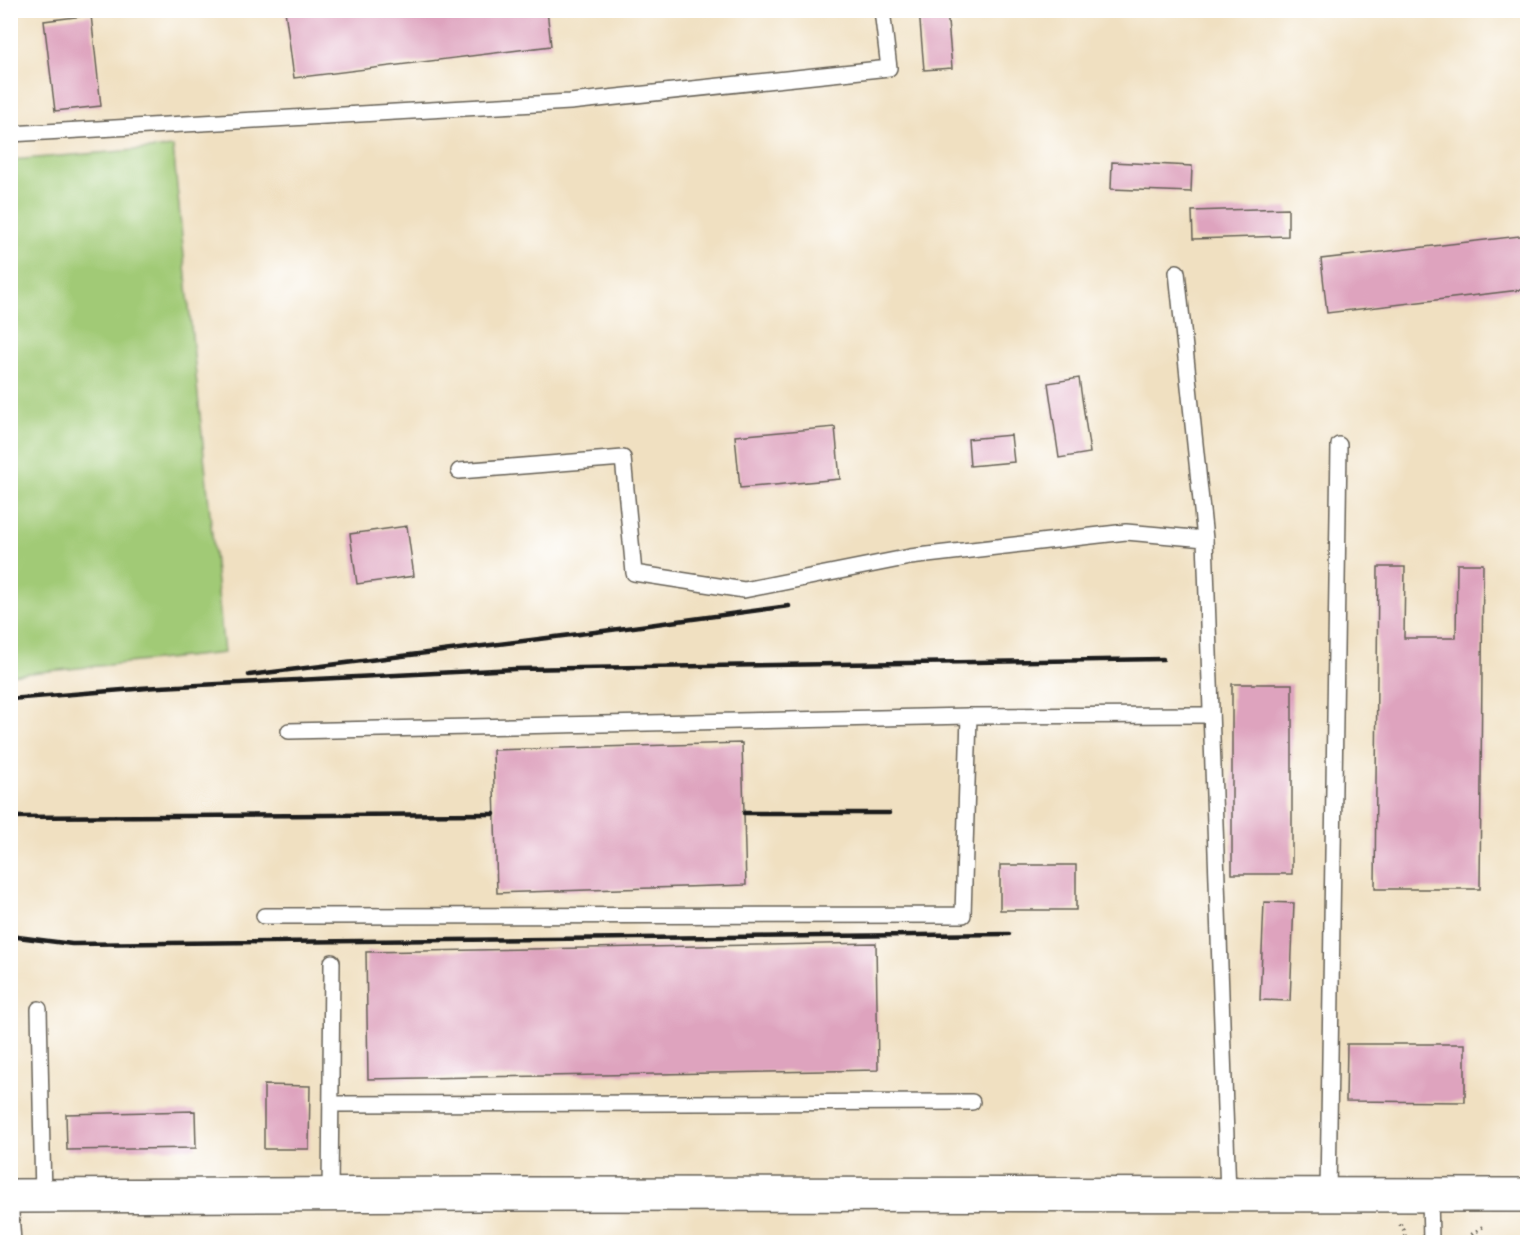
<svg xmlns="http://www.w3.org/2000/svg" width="1538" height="1253" font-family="'Playpen Sans',sans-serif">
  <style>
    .green { fill: #a1ca76; stroke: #5e7349; stroke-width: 1.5 }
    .building { fill: #dea3be }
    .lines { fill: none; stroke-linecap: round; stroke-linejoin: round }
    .service-casing { stroke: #666156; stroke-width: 18 }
    .tertiary-casing { stroke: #666156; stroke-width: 36 }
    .path { stroke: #666156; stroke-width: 4; stroke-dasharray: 1.5 4.5; stroke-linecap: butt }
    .service { stroke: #fff; stroke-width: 15 }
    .tertiary { stroke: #fff; stroke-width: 33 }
    .rail { stroke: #1c1c1c; stroke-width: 4.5 }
  </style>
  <rect width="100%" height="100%" fill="#fff"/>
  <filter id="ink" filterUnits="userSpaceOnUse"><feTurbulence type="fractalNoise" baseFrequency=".0167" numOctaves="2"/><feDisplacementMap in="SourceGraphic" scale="12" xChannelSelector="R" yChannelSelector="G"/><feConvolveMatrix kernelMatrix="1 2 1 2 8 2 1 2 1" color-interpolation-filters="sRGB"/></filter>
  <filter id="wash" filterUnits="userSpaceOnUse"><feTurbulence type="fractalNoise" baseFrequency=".008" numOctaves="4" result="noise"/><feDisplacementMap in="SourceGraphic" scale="24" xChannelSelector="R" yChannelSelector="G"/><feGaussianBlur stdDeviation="1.35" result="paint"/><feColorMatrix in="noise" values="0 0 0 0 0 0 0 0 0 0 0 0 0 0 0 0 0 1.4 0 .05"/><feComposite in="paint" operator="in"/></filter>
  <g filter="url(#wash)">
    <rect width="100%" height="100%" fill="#f0e0c1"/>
    <!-- green -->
    <polygon class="green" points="173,147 224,653 11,675 11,160"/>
    <g id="blocks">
      <!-- building -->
      <g class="building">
        <polygon points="285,10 547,10 551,46 294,78"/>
        <polygon points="919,10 947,10 952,68 924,70"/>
        <polygon points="91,15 101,106 55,111 44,21"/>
        <polygon points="1112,162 1192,166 1191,192 1111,189"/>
        <polygon points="1288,208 1288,236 1193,239 1192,211"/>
        <polygon points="1528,235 1528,289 1327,313 1321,259"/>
        <polygon points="1079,378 1090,453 1059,458 1048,383"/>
        <polygon points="835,427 840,479 740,488 735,436"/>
        <polygon points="1011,435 1014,462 970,466 968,439"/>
        <polygon points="407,526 414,576 357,584 350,534"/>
        <polygon points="1457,564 1483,564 1480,889 1375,889 1378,567 1405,567 1404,638 1456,638"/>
        <rect x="1232" y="684" width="60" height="190"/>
        <polygon points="742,743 746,885 497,893 493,750"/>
        <rect x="1000" y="865" width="76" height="45"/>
        <polygon points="1264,902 1294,903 1290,1001 1260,1000"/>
        <polygon points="876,943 878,1070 368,1079 366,952"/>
        <polygon points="1347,1044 1465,1044 1465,1102 1346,1101"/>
        <polygon points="264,1085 310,1086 309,1149 264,1149"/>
        <polygon points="195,1111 196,1148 67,1150 66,1114"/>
      </g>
    </g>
  </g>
  <g filter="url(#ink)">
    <use href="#blocks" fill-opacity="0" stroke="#666156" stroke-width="1.5"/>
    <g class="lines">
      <defs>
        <g id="service">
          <polyline points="10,134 570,102 889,68 882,10"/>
          <polyline points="1177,272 1205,539"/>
          <polyline points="459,471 623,458 634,573 744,590 910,557 1126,532 1205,539 1228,1194"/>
          <polyline points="289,731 969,716 1211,715"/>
          <polyline points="264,916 963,915 969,716"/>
          <polyline points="39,1009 43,1196"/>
          <polyline points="331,1104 972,1102"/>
          <polyline points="1328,1194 1339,445"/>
          <polyline points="1430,1194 1431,1242"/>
          <polyline points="330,1195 332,962"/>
          <polyline points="10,1199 13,1242"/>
        </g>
        <polyline id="tertiary" points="10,1196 484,1194 1528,1195"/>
      </defs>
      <!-- service casing -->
      <use href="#service" class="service-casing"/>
      <!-- tertiary casing -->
      <use href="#tertiary" class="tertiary-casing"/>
      <!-- path -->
      <g class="path">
        <polyline points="1400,1224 1404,1230 1406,1242"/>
        <polyline points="1462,1242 1485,1225"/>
      </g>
      <!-- service -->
      <use href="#service" class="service"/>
      <!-- tertiary -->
      <use href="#tertiary" class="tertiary"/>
      <!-- rail -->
      <g class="rail">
        <polyline points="249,675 611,630 789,606"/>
        <polyline points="140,688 515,669 1163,659"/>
        <polyline points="10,699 148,688"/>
        <polyline points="744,813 889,813"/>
        <polyline points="10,817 494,814"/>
        <polyline points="10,936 72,944 1009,934"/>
      </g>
    </g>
  </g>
  <!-- margin -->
  <rect width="1538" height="1253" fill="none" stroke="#fff" stroke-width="36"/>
</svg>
